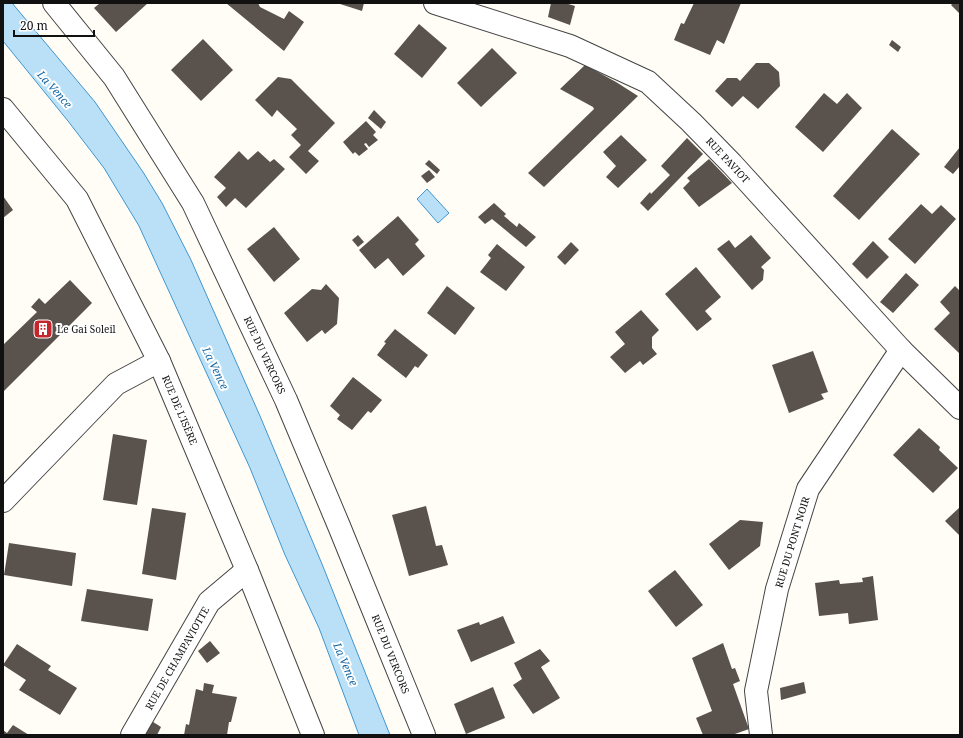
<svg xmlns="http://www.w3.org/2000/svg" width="963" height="738" font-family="'Noto Serif',serif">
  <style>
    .water { fill: #b9e0f7; stroke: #3f96cf }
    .building { fill: #5a524d }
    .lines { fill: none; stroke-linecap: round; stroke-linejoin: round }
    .minor-casing { stroke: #444; stroke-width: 24 }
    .minor { stroke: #fff; stroke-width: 22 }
    .labels { text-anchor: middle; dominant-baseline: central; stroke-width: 4; stroke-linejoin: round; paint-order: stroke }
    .street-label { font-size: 10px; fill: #111; stroke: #fff }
    .poi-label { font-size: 10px; fill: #111; stroke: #fff; text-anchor: start }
    .water-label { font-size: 11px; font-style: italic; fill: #1768a6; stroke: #fff }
  </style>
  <rect width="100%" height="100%" fill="#fffdf5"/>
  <!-- water -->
  <g class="water">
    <polygon points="3,3 12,3 95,102 143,172 162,203 191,260 260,416 322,564 390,735 359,735 319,628 285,555 250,468 139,226 104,168 68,121 3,41"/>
    <polygon points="427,189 449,213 438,223 417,199"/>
  </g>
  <!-- building -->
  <g class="building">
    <polygon points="100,3 148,3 116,32 94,8"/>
    <polygon points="226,3 258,3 260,7 284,19 289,11 304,22 284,51"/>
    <polygon points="337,3 364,3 362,11"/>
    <polygon points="551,3 565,3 575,6 570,25 548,17"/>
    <polygon points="694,3 741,3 724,44 717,40 710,55 674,40 681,23 684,24"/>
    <polygon points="953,3 960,3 960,14 951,5"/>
    <polygon points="419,24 447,48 422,78 394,54"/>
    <polygon points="203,39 233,70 201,101 171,70"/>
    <polygon points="892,40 901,47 898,52 889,45"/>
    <polygon points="492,48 517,73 481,107 457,83"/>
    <polygon points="756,63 769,63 779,72 780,86 758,109 743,96 732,107 715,91 727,78 737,78 740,81"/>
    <polygon points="585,65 616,82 638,96 544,187 528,173 594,109 593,107 560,89"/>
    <polygon points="278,77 291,79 335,123 308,151 319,161 306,174 289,157 301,145 291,135 297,129 277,110 272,117 255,100"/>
    <polygon points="824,93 837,104 847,93 862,108 823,152 795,127"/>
    <polygon points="374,110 386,122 381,129 368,118"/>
    <polygon points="366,121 376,132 373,135 378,140 369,147 366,143 364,144 368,149 359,156 355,152 353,154 343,142"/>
    <polygon points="892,129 920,154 859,220 833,196"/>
    <polygon points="621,135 647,160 618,188 606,177 616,166 603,152"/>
    <polygon points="687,138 703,154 648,211 640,203 650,192 651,194 670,175 661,166"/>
    <polygon points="960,147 960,166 953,174 944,167"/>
    <polygon points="239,151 248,160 258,151 270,162 274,159 285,169 246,208 235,198 226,207 217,197 226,188 214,177"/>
    <polygon points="709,159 732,183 699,207 683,188 690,181 687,178"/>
    <polygon points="429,160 440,170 437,174 425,164"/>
    <polygon points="429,170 435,177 427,183 421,176"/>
    <polygon points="3,196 13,210 3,218"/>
    <polygon points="494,203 506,214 504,216 517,227 519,223 536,237 526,247 492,219 485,224 478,217"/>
    <polygon points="921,204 932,214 941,205 956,219 915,264 888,239"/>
    <polygon points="398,216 419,240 415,244 425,256 403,276 388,258 375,269 359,250"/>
    <polygon points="274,227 300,259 274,282 247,249"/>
    <polygon points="358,235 364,242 358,247 352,240"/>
    <polygon points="751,235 771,258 761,267 764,270 763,280 752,290 717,249 729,240 735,248"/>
    <polygon points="873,241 889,257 867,279 852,264"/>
    <polygon points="571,242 579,250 565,265 557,257"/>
    <polygon points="497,244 525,267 506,291 480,272 491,258 488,255"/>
    <polygon points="696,267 721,297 705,311 712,319 697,331 665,294"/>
    <polygon points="906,273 919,285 893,313 880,302"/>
    <polygon points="70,280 92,303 3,392 3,345 37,312 31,307 39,298 45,304"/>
    <polygon points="326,284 339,298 337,324 325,334 322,330 307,342 284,313 312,289 321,290"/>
    <polygon points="447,286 475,308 455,335 427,313"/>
    <polygon points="955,286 960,291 960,354 934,329 950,313 940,302"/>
    <polygon points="641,310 659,330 652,337 652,348 657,354 643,365 640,361 625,373 610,357 625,344 615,332"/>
    <polygon points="395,329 428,355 418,368 415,366 406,378 377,355 386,343 384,342"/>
    <polygon points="813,351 828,392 821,394 824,399 789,413 772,365"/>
    <polygon points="353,377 382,400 371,413 368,411 352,430 337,419 340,415 330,406"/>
    <polygon points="919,428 940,447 939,450 958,468 933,493 893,455"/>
    <polygon points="113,434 147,440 137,505 103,500"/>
    <polygon points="426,506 436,546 442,545 448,565 409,576 392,515"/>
    <polygon points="960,507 960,536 945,521"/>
    <polygon points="152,508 186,513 176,580 142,574"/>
    <polygon points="740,520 763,522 760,546 729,570 709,544"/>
    <polygon points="9,543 76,553 72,586 4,575"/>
    <polygon points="675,570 703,605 676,627 648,591"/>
    <polygon points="873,576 878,620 849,624 848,613 819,616 815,583 839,580 840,584 863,582 862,578"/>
    <polygon points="87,589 153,599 148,631 81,621"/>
    <polygon points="503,616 515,643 471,662 457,630 479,622 480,625"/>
    <polygon points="210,641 220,653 207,663 198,651"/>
    <polygon points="723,643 732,669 735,668 740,681 733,684 749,729 732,735 703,735 696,718 712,711 692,658"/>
    <polygon points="17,644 51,666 48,670 77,688 60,715 19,690 26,680 3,665"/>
    <polygon points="540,649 550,661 541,667 560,698 533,714 513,685 522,679 514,663"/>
    <polygon points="804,682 806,693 781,700 780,688"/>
    <polygon points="204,683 214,685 212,693 237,697 231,722 229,722 227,735 184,735 186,724 189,725 196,689 203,691"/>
    <polygon points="493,687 505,718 466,734 454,704"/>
    <polygon points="150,720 161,727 157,735 141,735"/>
    <polygon points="13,725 29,735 3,735 3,730 7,733"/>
  </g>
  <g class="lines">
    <defs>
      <g id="minor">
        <polyline points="54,3 114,77 193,203 286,400 339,526 424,735"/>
        <polyline points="435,3 570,46 648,82 691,122 732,164 901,350 960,408"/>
        <polyline points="3,109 77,199 159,361 247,570 313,735"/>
        <polyline points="3,501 116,384 159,361"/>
        <polyline points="132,735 209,602 247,570"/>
        <polyline points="761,735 756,691 777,589 808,489 901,350"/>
      </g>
    </defs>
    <!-- minor casing -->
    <use href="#minor" class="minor-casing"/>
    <!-- minor -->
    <use href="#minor" class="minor"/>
  </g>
  <!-- icons -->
  <defs>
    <symbol id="building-square" viewBox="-11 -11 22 22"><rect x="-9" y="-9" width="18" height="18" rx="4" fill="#c4262e" stroke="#fff"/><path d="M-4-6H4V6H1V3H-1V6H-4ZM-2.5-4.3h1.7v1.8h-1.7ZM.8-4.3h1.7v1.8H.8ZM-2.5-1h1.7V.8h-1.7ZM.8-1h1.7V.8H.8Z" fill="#fff"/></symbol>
  </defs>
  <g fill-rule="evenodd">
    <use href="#building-square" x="32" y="318" width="22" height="22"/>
  </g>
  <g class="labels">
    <!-- street labels -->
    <g class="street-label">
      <text transform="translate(728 160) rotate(47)">RUE PAVIOT</text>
      <text transform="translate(265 355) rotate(65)">RUE DU VERCORS</text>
      <text transform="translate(180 410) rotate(67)">RUE DE L'ISÈRE</text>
      <text transform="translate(792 542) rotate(-73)">RUE DU PONT NOIR</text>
      <text transform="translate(391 654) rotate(68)">RUE DU VERCORS</text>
      <text transform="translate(177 658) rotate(-60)">RUE DE CHAMPAVIOTTE</text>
    </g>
    <!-- poi labels -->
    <g class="poi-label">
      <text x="57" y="329">Le Gai Soleil</text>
    </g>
    <!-- water labels -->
    <g class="water-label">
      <text transform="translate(55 89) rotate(48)">La Vence</text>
      <text transform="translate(216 368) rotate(64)">La Vence</text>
      <text transform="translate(346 664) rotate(67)">La Vence</text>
    </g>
  </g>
  <!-- border -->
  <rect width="963" height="738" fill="none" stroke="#111111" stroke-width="8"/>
  <!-- scale -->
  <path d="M14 30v6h80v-6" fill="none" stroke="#111111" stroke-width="2"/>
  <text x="20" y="30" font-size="12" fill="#111111" stroke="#ffffff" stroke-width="3" paint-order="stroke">20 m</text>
</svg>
